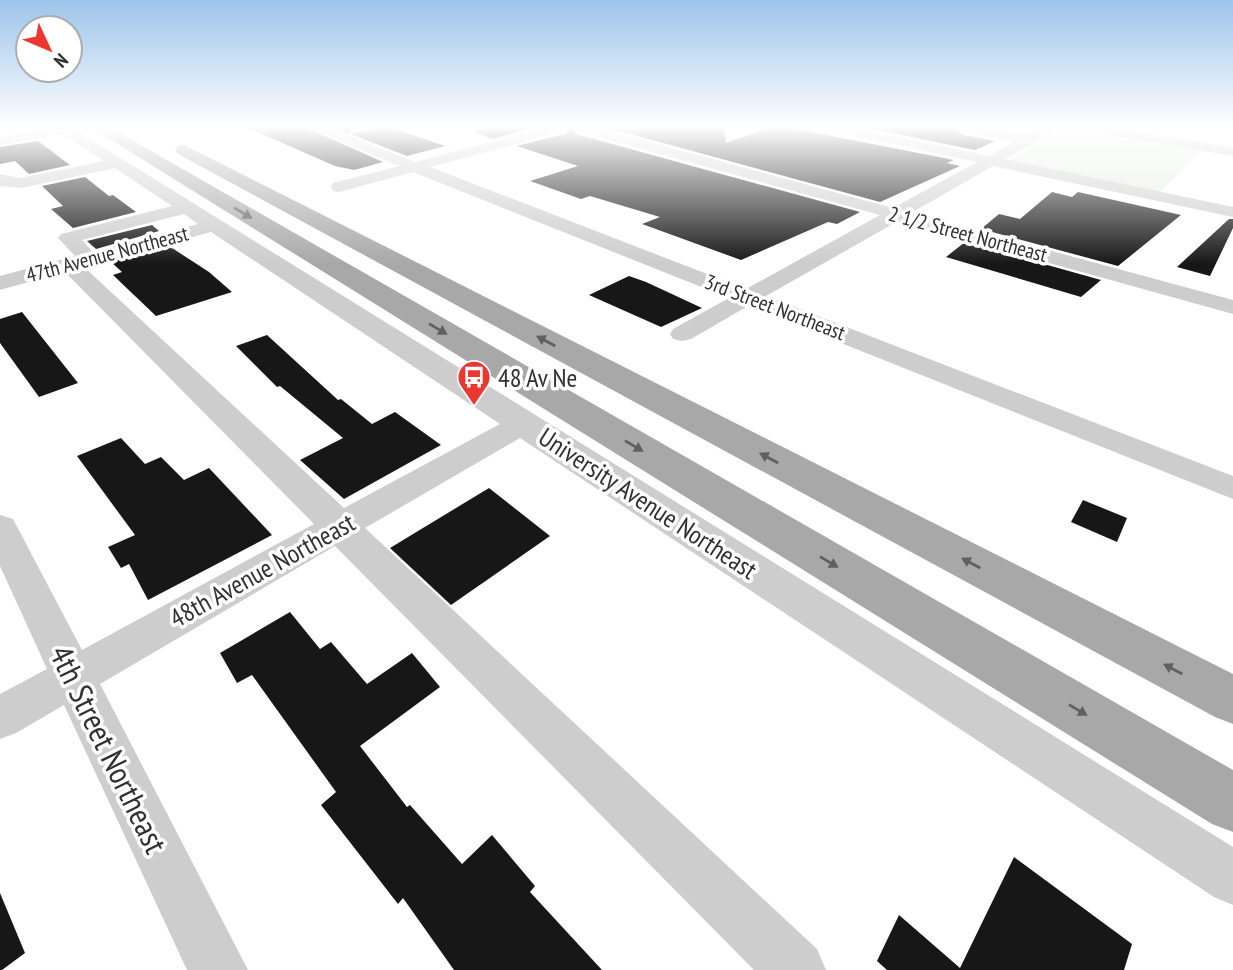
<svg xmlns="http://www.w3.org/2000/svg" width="1233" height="970" font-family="'PT Sans Narrow',sans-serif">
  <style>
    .green { fill: #e5eede }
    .building { fill: #171717 }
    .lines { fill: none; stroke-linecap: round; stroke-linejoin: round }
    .minor { fill: #cdcdcd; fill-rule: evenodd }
    .major { fill: #a8a8a8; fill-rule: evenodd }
    .oneway { fill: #606060 }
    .labels { text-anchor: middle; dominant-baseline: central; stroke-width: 7; stroke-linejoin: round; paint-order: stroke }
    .far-street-label { font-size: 21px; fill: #303030; stroke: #fff }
    .poi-label { font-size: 26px; fill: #303030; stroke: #fff; text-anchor: start }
    .street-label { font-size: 26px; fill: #303030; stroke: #fff }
    .near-street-label { font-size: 32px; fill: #303030; stroke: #fff }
  </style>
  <rect width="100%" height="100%" fill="#fff"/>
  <!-- green -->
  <polygon class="green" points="1064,128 1078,128 1201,150 1158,194 1015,164 1010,160"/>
  <!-- building -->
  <g class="building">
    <polygon points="248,128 307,128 383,162 354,170 335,166"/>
    <polygon points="335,128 350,128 350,134 376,128 392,128 445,146 407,156"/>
    <polygon points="476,128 533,128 493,139 476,133"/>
    <polygon points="569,128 572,128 576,134 860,212 837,224 828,222 741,260 642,224 660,217 590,196 581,199 530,181 578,166 517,146 565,134"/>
    <polygon points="608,128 724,128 726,143 769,128 791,128 954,160 947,163 960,166 880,202"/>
    <polygon points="868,128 955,128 963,135 995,141 975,150"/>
    <polygon points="38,141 70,165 29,174 15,161 0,164 0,147"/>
    <polygon points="85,177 109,196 113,195 136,212 73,228 51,209 63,206 42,186"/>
    <polygon points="1052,192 1072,197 1078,192 1181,215 1118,266 981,229 999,214 1020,219"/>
    <polygon points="1229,219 1233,219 1233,228 1210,276 1177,267"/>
    <polygon points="152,225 159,231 96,249 87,241"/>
    <polygon points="965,242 1101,280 1081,297 946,257"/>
    <polygon points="169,246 209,272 232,292 156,316 113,275 122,272 111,262"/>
    <polygon points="629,276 646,282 702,308 661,327 589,295"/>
    <polygon points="22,312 78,383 39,397 0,343 0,319"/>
    <polygon points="267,335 338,400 341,399 372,424 395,412 441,445 344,499 300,460 343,438 280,386 277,387 236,346"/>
    <polygon points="121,438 145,464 161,457 184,480 209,468 272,535 148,600 129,564 121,568 108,547 135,535 77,456"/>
    <polygon points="489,488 550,536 451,605 390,548"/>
    <polygon points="1083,500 1127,518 1117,542 1071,522"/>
    <polygon points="290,612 320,649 331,642 367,684 412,653 440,687 360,746 407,807 410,805 462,864 492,835 535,886 530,892 602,970 454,970 403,898 398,904 321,805 336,792 252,675 237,683 220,653"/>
    <polygon points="1014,857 1132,944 1124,970 887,970 877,961 899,915 960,968"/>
    <polygon points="0,893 25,953 2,970 0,970"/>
  </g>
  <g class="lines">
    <!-- minor -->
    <g class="minor">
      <path d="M52 128H72L1233 847V905L1214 897 520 438 365 528 817 949 826 970H754L335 546 100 684 248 970H187L64 705 16 733 0 739V694L47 669 0 566V515L13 519 82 650 314 524 65 272 0 290V276L75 256 58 238 61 234 172 206 115 168 21 188 0 186V174L21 178 104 161 63 134 0 145V137ZM184 214 198 224 93 252 82 240ZM211 232 500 424 344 508 84 267Z"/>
      <polygon points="309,128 328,128 416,162 543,128 566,128 564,131 430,167 746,289 880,215 577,131 575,128 598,128 893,208 977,162 835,132 828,128 855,128 989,156 1014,142 964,132 957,128 986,128 1026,135 1043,128 1061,128 1005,159 1233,207 1233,217 993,166 911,213 1233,300 1233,314 898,221 766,296 1233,476 1233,499 748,306 691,339 682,341 673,339 670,334 673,329 729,298 413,172 339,192 333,191 331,187 333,183 399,166"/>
      <polygon points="1084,128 1116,128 1233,148 1233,156 1091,132"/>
    </g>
    <!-- major -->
    <g class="major">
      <polygon points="92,128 111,128 1233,770 1233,832 1212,824"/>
      <polygon points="184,145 1233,674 1233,724 1215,717 178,154 175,150 178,146"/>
    </g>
  </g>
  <!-- one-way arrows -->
  <defs><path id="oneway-solid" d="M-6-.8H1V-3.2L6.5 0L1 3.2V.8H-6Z" transform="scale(1.75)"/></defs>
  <g class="oneway">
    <use href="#oneway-solid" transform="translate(243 213) rotate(31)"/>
    <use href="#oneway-solid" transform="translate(438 329) rotate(31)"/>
    <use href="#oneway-solid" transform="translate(546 341) rotate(-152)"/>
    <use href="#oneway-solid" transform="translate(634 446) rotate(31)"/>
    <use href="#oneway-solid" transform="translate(769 458) rotate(-152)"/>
    <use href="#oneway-solid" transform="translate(829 562) rotate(31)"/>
    <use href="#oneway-solid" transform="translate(971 563) rotate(-152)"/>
    <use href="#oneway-solid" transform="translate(1173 669) rotate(-152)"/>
    <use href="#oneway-solid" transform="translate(1078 710) rotate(31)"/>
  </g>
  <!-- sky -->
  <linearGradient id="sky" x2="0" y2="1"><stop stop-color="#9cc4ea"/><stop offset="0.48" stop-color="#fff"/><stop offset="1" stop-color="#fff" stop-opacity="0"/></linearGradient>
  <rect width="1233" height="264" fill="url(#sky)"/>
  <!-- icons -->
  <defs>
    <symbol id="bus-pin" viewBox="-11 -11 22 30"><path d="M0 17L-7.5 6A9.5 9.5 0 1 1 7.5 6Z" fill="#ea3730" stroke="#fff"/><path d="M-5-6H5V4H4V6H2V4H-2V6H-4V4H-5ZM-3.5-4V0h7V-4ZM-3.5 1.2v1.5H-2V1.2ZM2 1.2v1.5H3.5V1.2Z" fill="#fff"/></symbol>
  </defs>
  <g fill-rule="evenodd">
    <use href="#bus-pin" x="455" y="358" width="38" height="52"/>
  </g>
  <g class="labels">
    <!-- far-street labels -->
    <g class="far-street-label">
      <text transform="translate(968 234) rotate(15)">2 1/2 Street Northeast</text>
      <text transform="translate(107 254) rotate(-15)">47th Avenue Northeast</text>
      <text transform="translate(775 307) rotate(21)">3rd Street Northeast</text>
    </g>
    <!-- poi labels -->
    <g class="poi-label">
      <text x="498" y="377">48 Av Ne</text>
    </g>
    <!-- street labels -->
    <g class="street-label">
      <text transform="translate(648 503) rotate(33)">University Avenue Northeast</text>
      <text transform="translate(262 570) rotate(-29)">48th Avenue Northeast</text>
    </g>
    <!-- near-street labels -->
    <g class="near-street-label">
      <text transform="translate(109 749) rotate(64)">4th Street Northeast</text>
    </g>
  </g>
  <!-- north arrow -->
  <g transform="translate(49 49) rotate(134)"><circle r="33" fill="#ffffff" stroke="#acacac" stroke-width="2"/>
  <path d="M0-5L12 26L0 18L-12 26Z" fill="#ea3730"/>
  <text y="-10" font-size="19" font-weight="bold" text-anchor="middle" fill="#303030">N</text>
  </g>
</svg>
